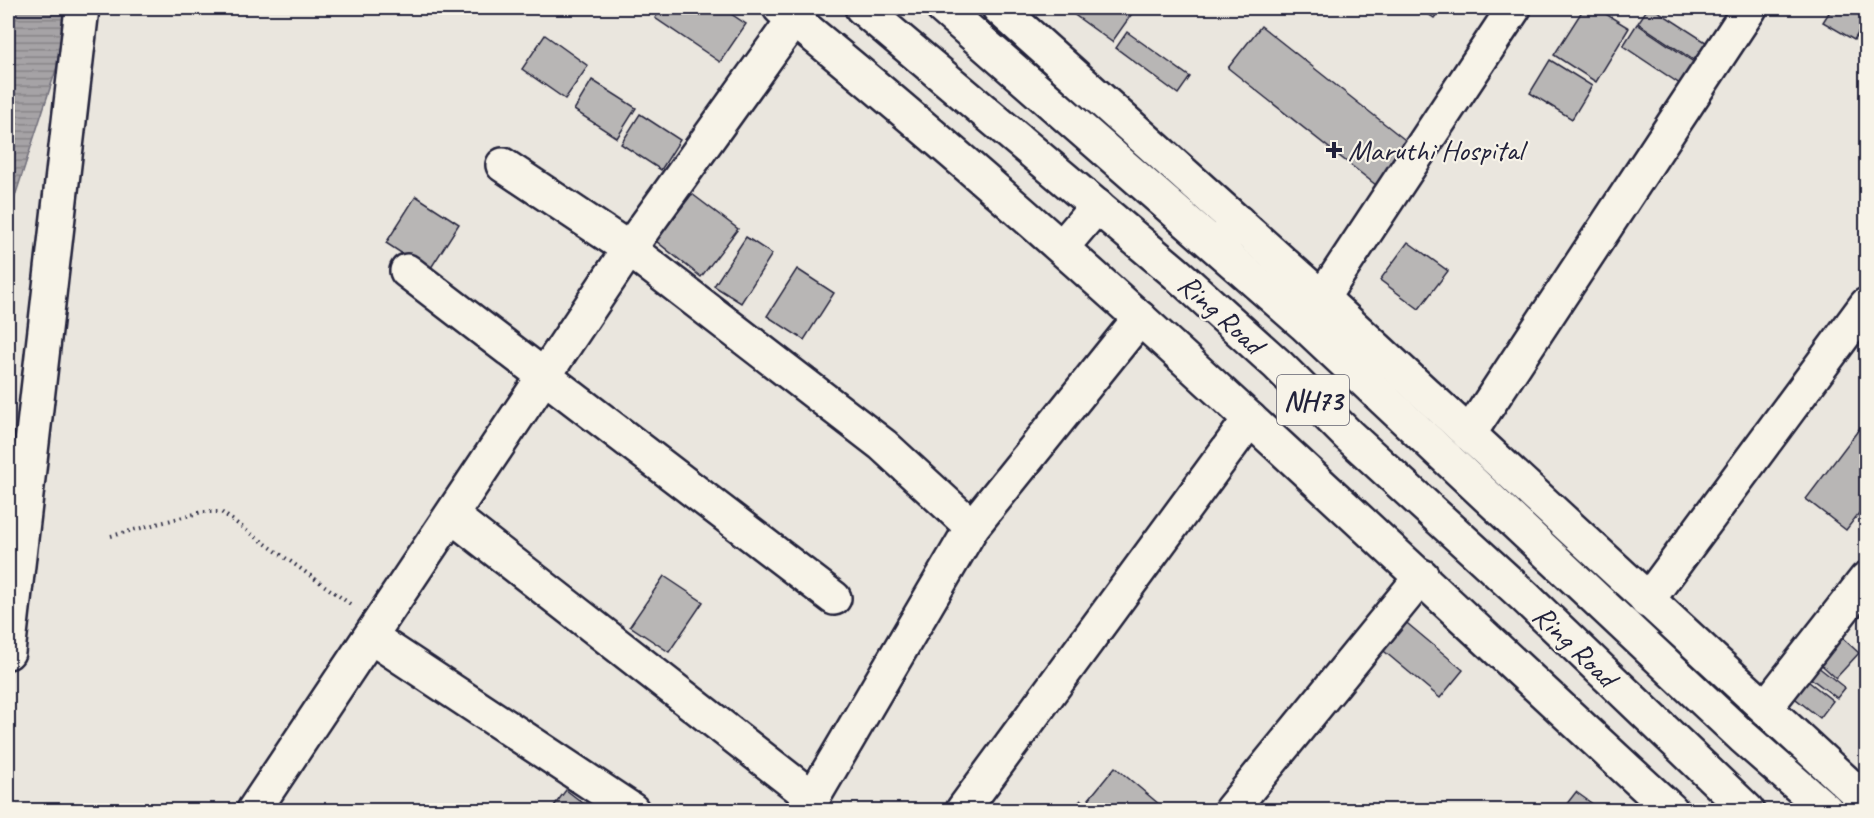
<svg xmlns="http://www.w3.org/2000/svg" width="1874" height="818" font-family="Caveat,sans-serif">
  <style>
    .water { fill: url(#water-rules); stroke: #716f7b; stroke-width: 1.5 }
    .building { fill: #b8b6b5; stroke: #22223b; stroke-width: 1.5 }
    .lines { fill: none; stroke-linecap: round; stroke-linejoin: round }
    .street-casing { stroke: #22223b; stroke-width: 38 }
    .secondary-casing { stroke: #22223b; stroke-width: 38 }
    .highway-casing { stroke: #22223b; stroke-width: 38 }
    .path { stroke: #22223b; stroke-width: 4; stroke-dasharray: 1.5 4.5; stroke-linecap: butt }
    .street { stroke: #f7f3e8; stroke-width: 33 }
    .secondary { stroke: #f7f3e8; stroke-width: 33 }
    .highway { stroke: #f7f3e8; stroke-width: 33 }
    .poi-dot { fill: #22223b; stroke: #f7f3e8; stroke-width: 2 }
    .labels { text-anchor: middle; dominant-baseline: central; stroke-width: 4.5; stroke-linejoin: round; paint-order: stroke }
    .shield { fill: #f7f3e8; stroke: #62616f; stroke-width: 1.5 }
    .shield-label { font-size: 28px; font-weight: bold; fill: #22223b }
    .poi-label { font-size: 30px; fill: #22223b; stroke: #f7f3e8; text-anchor: start }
    .street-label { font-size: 30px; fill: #22223b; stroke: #f7f3e8 }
  </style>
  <defs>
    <pattern id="water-rules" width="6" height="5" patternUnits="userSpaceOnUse" patternTransform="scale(1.5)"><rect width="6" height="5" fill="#a6a3a6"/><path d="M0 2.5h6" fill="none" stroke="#878488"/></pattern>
  </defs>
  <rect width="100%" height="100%" fill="#eae6de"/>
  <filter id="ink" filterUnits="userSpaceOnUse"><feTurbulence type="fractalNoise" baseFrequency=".0167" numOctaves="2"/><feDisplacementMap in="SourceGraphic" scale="12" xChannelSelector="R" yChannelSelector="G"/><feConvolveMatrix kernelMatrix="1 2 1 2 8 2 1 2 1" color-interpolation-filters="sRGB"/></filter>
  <g filter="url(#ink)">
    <!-- water -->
    <polygon class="water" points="8,8 76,8 8,218"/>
    <!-- building -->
    <g class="building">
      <polygon points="662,8 722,8 746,24 720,62 655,18"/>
      <polygon points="1076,8 1136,8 1112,42 1072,13"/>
      <polygon points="1419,8 1442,8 1434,18"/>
      <polygon points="1584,8 1596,8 1629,28 1596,82 1554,55"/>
      <polygon points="1648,8 1653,8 1712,46 1701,65 1638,23"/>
      <polygon points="1832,8 1866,8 1866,20 1854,40 1823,22"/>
      <polygon points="1637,24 1701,67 1686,88 1623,46"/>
      <polygon points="1261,26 1414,147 1381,189 1228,68"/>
      <polygon points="1127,32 1190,77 1178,94 1116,48"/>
      <polygon points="545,35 588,66 565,99 522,69"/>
      <polygon points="1550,60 1592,86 1572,119 1530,93"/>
      <polygon points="592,80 636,108 617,138 574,110"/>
      <polygon points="640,114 680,140 661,170 621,144"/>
      <polygon points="692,194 738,229 701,277 656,241"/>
      <polygon points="416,196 459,224 429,271 386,243"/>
      <polygon points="746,237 772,254 741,303 714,286"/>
      <polygon points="1408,242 1448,271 1419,309 1380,280"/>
      <polygon points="797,269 834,293 804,340 767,316"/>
      <polygon points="1866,420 1866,504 1846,530 1806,499"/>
      <polygon points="664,576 703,602 669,652 630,626"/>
      <polygon points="1396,614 1463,670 1440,698 1373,642"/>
      <polygon points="1837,633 1859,653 1836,678 1814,658"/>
      <polygon points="1813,663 1845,688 1837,698 1805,674"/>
      <polygon points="1804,678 1833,701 1820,718 1791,695"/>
      <polygon points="1115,767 1166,810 1103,810 1089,799"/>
      <polygon points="566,790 592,810 551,810"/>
      <polygon points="1576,792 1601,810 1562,810"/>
      <polygon points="1081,800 1094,810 1072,810"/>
    </g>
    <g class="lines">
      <defs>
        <g id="street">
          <polyline points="503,165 629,249 883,445 972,527"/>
          <polyline points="407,271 834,598"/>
          <polyline points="1322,298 1514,8"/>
          <polyline points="1469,434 1750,8"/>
          <polyline points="452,516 813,798"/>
          <polyline points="1647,601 1866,305"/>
          <polyline points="371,637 632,810"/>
          <polyline points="8,652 82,8"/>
          <polyline points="1766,707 1866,579"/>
          <polyline points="254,810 629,249 794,19"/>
          <polyline points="803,810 813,798 972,527 1140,318"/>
          <polyline points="963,810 1250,419"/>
          <polyline points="1231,810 1422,576"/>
        </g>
        <g id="secondary">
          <path d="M780 8C1091 260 1377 540 1671 810"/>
          <polyline points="999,8 1322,298 1866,801"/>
        </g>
        <g id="highway">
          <polyline points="862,8 1176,273 1278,365 1348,435 1525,597 1747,810"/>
          <polyline points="943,8 1304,324 1743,737 1826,810"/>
          <polyline points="1062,247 1097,206"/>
          <polyline points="1218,247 1238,222"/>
        </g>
      </defs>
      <!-- street casing -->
      <use href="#street" class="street-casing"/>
      <!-- secondary casing -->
      <use href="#secondary" class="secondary-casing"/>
      <!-- highway casing -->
      <use href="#highway" class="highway-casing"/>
      <!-- path -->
      <polyline class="path" points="111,536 202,512 221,512 353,606"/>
      <!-- street -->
      <use href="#street" class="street"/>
      <!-- secondary -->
      <use href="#secondary" class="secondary"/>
      <!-- highway -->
      <use href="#highway" class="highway"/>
    </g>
  </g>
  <!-- markers -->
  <path class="poi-dot" d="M1331 141h6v6h6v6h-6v6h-6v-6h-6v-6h6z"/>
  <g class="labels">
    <!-- shield labels -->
    <rect class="shield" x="1277" y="375" width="72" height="50" rx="4.5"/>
    <g class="shield-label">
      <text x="1313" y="400">NH73</text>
    </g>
    <!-- poi labels -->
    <g class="poi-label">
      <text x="1348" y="150">Maruthi Hospital</text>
    </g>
    <!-- street labels -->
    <g class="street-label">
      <text transform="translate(1221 314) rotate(42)">Ring Road</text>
      <text transform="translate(1575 646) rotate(44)">Ring Road</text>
    </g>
  </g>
  <!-- margin -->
  <rect width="1874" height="818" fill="none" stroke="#f7f3e8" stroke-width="30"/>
  <rect x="15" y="15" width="1844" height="788" fill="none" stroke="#22223b" stroke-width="2" filter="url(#ink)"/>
</svg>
